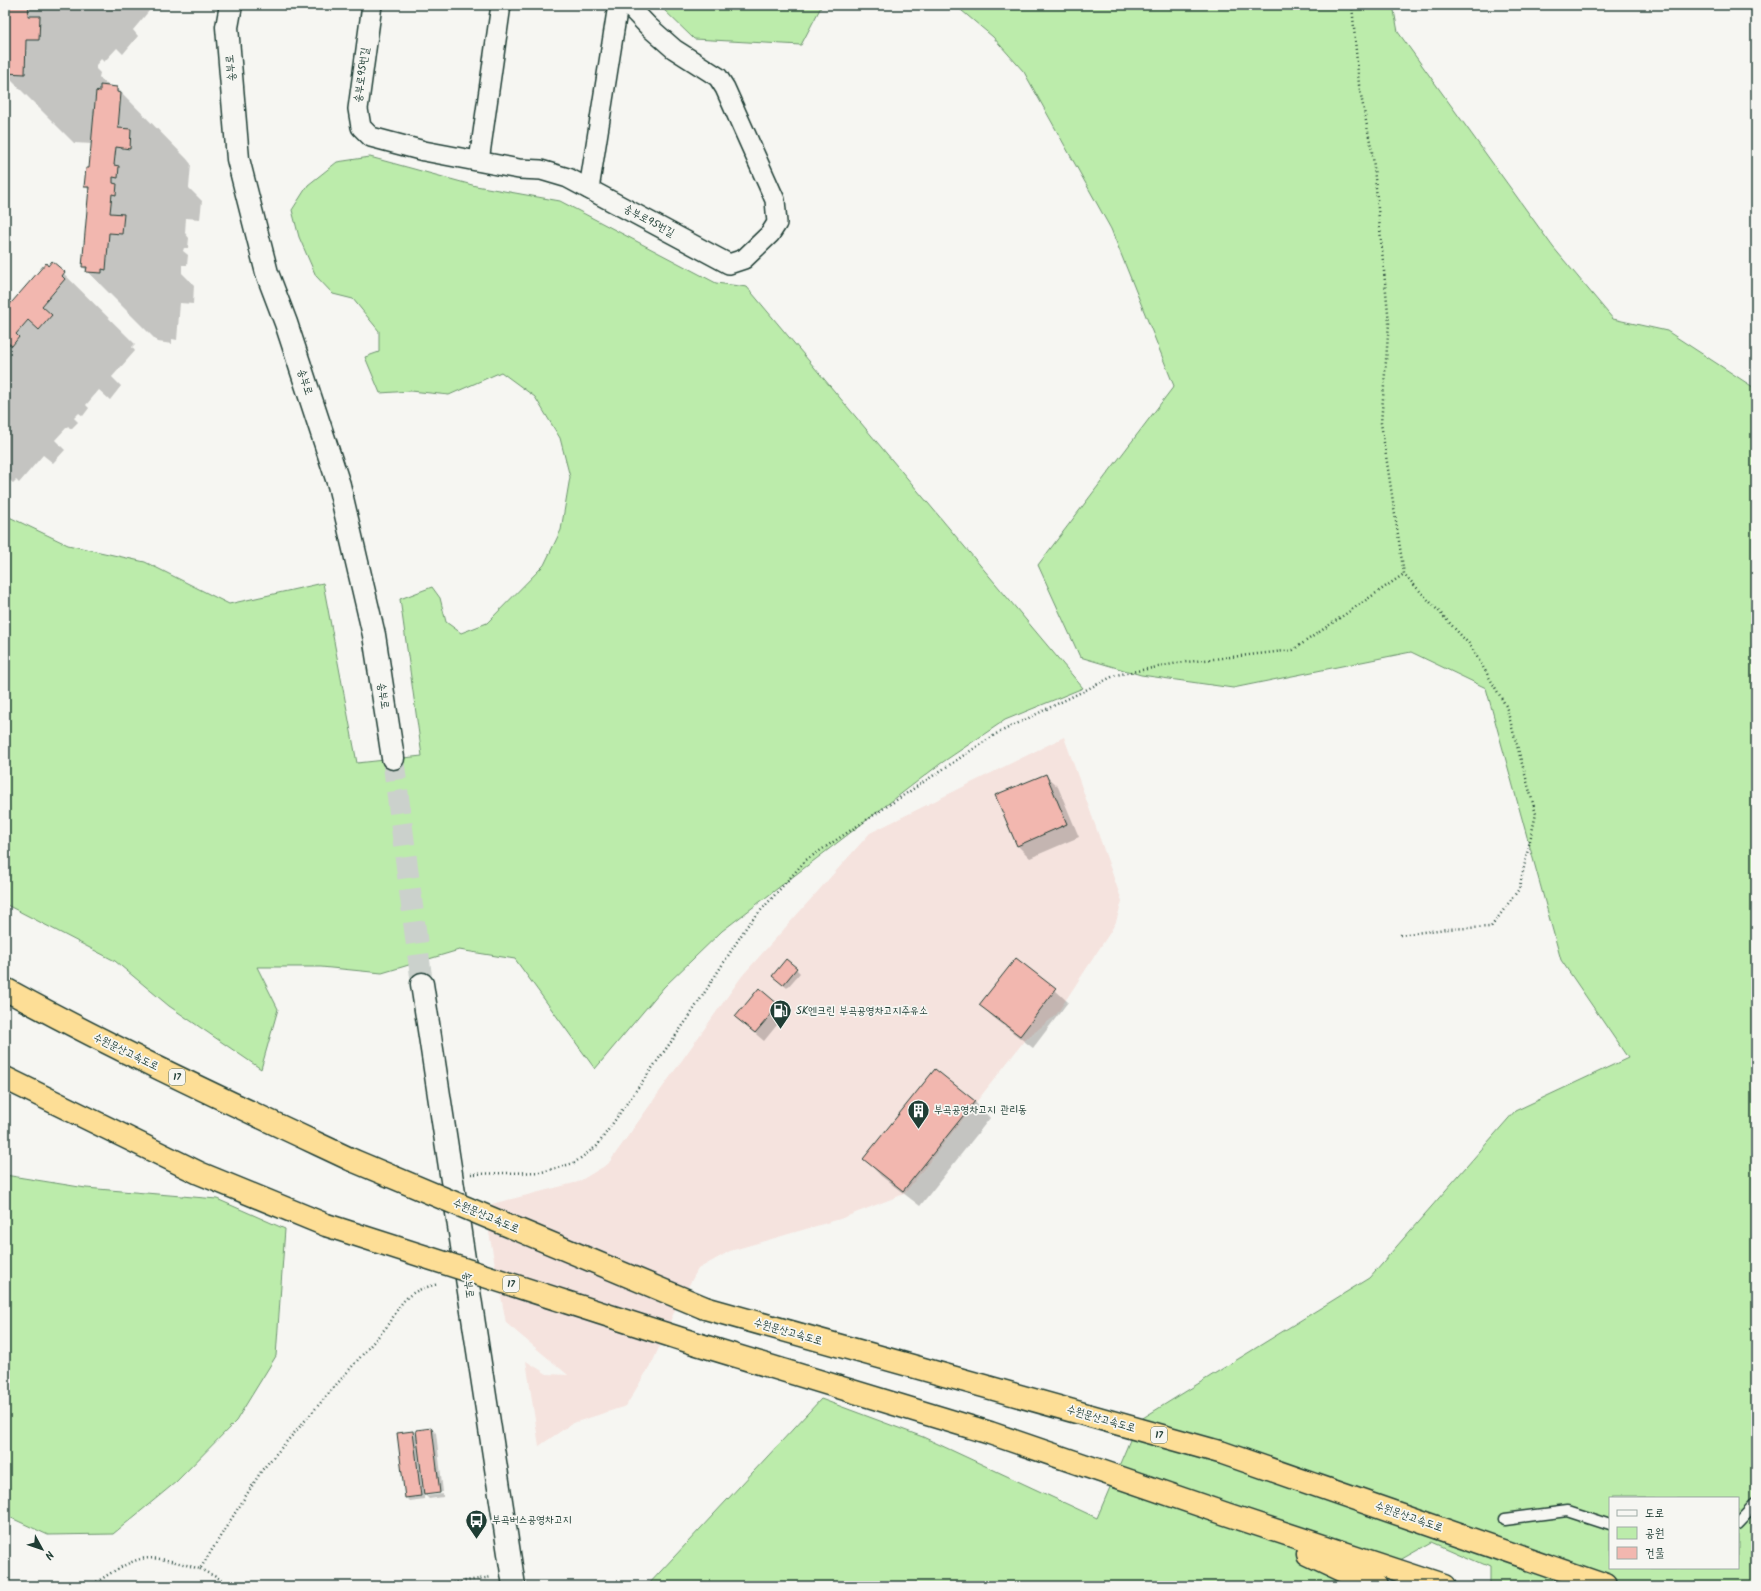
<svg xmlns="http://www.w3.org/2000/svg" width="1761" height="1591" font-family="Kalam,'Poor Story',sans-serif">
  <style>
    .built { fill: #f5e3de }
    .green { fill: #bcecab; stroke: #6e9470; fill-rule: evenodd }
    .shadow { fill: #0003 }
    .building { fill: #f2b7af; stroke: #1f3d34 }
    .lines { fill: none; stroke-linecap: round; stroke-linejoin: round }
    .secondary-tunnel { stroke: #cbd1cc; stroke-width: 22; stroke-dasharray: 22 11; stroke-linecap: butt }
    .lane-casing { stroke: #1f3d34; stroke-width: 13 }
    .street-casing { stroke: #1f3d34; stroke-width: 22 }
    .secondary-casing { stroke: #1f3d34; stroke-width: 25 }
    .highway-casing { stroke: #1f3d34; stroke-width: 25 }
    .path { stroke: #1f3d34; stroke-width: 2.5; stroke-dasharray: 1 3; stroke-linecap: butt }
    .lane { stroke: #f6f6f2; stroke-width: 10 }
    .street { stroke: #f6f6f2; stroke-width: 19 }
    .secondary { stroke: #f6f6f2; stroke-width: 22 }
    .highway { stroke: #fdde96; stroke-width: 22 }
    .highway-bridge-casing { stroke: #1f3d34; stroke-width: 25; stroke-linecap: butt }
    .highway-bridge { stroke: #fdde96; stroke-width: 22 }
    .labels { text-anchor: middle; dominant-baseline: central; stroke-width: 3.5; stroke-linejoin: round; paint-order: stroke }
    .shield { fill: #f6f6f2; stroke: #60746d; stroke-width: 1 }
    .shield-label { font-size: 10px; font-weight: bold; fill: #1f3d34 }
    .street-label { font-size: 11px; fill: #1f3d34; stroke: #f6f6f2 }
    .poi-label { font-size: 11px; fill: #1f3d34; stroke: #f6f6f2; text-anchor: start }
  </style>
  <rect width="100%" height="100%" fill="#f6f6f2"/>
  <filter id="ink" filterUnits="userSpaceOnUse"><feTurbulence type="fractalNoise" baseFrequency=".025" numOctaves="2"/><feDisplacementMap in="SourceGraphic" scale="8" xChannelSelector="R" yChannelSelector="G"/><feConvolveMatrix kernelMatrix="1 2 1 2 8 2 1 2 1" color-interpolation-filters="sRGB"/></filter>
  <g filter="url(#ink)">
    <!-- built -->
    <polygon class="built" points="1064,737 1122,901 1116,922 1109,934 1056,1015 1025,1040 904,1194 840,1219 730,1251 698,1269 675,1310 654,1359 626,1406 573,1423 539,1446 526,1361 547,1374 568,1375 506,1323 484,1206 578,1182 608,1164 742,976 870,833"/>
    <!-- green -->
    <g class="green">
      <polygon points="659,5 822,5 801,45 694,39"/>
      <path d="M955 5H1393L1398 32 1553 247 1613 319 1667 331 1756 389V1586H1489V1567L1432 1542 1354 1586H647L821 1399 923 1437 1097 1518 1138 1421 1369 1278 1515 1111 1628 1058 1561 960 1486 688 1411 652 1233 688 1141 675 1080 657 1038 565 1174 386 1111 229 1024 72 993 37ZM1610 1498H1738V1568H1610Z"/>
      <polygon points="370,157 476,186 560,201 716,283 747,287 1083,688 1005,720 940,764 722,931 664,987 595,1069 515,959 459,950 382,973 321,967 257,967 278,1009 261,1069 169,1006 115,961 5,904 5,515 68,545 145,562 229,604 323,583 357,763 422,756 400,599 432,587 440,598 446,622 461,633 487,623 544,565 561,530 570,477 560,438 535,397 501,372 449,395 411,391 380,393 365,357 379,352 379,331 353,299 333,294 316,276 299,237 292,210 308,185 337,162"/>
      <polygon points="5,1175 86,1188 217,1199 285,1229 276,1356 236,1421 176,1482 113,1534 48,1535 5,1515"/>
    </g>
    <!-- shadow -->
    <g class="shadow">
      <polygon points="6,5 142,5 149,11 133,30 138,36 123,54 117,48 104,62 101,59 96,65 96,69 100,73 99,77 110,87 117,88 187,159 191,164 189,188 202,201 200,219 186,218 185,233 189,238 188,248 184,248 183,251 188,255 187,265 182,265 182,273 194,285 193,304 180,303 177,340 172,339 172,344 158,342 83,267 89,190 85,186 90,169 92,144 74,143 5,74"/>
      <polygon points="52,262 135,344 132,347 135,351 112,377 121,386 110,400 99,390 86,405 89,408 83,416 79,413 74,418 78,422 71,429 68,426 55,440 65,450 53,463 43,455 19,483 16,480 13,483 5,476 5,311"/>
      <polygon points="1045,775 1058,787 1079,837 1030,858 1018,846"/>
      <polygon points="1016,960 1055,990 1068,1002 1033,1048 993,1017 981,1005"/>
      <polygon points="796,969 800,973 787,988 777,979"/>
      <polygon points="778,1006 786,1014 764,1041 736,1017"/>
      <polygon points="974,1101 990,1118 920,1206 881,1176 865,1159"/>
      <polygon points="432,1429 436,1433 443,1492 427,1494 427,1496 443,1494 443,1497 429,1499 424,1494 424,1499 410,1501 406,1497 413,1432 418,1436"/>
    </g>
    <!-- building -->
    <g class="building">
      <polygon points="5,5 29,5 28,16 40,16 39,40 26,40 25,74 5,73"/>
      <polygon points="100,85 117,87 117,92 121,93 118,128 131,129 130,149 116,147 114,165 119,166 118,178 113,177 113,183 117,184 116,195 112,194 110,213 124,214 122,234 109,233 106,270 102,269 102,273 86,272 87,267 82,267 89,187 84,187 86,168 89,168 96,91 100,92"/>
      <polygon points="52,261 65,272 62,276 65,279 42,306 52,315 39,330 28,320 16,334 19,337 12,346 8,343 5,346 5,310 46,263 48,266"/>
      <polygon points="1046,774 1067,824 1017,846 995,795"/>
      <polygon points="1016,958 1056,989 1020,1036 979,1005"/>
      <polygon points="786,959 797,968 783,985 772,976"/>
      <polygon points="759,988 779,1005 755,1033 735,1017"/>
      <polygon points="935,1069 975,1101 903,1191 863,1159"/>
      <polygon points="432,1428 440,1493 424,1495 416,1430"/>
      <polygon points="413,1431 421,1496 405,1498 397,1433"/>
    </g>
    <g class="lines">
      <!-- secondary-tunnel -->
      <polyline class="secondary-tunnel" points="393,758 422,984"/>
      <defs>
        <g id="lane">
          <polyline points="1504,1519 1567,1511 1610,1525"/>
          <polyline points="1738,1522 1756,1503"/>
        </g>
        <g id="street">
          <polyline points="372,5 358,109 361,127 371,137 424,151 519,169 541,170 568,178 729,264 744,259 770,234 777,223 775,200 725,88 718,77 674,49 649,27 628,5"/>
          <polyline points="479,161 501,5"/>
          <polyline points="589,189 618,5"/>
        </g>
        <g id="secondary">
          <polyline points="231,5 227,27 238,159 267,273 286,323 339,485 374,635 393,758"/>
          <polyline points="422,984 514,1586"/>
        </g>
        <g id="highway">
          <path d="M5 989C118 1051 235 1105 352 1160"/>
          <polyline points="5,1078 199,1173 326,1225"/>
          <polyline points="705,1308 1223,1453 1606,1586"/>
          <polyline points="697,1344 990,1433 1226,1514 1444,1586"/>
          <polyline points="1308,1554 1376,1586"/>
        </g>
      </defs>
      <!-- lane casing -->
      <use href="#lane" class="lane-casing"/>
      <!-- street casing -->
      <use href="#street" class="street-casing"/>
      <!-- secondary casing -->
      <use href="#secondary" class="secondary-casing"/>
      <!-- highway casing -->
      <use href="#highway" class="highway-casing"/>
      <!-- path -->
      <g class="path">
        <polyline points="1352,5 1359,85 1373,157 1389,323 1381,423 1404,574 1470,645 1506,706 1536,814 1519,889 1491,927 1446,929 1400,935"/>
        <polyline points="471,1174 542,1172 574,1163 597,1146 622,1110 689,1017 747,926 806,860 996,734 1116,675 1178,663 1293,650 1404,574"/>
        <polyline points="200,1569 234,1586"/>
        <path d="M90 1586C105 1577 120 1566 137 1560 153 1554 183 1564 200 1569L262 1470 390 1323C403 1297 411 1290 439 1284"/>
        <polyline points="433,1586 492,1577"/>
      </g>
      <!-- lane -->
      <use href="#lane" class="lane"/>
      <!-- street -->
      <use href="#street" class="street"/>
      <!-- secondary -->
      <use href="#secondary" class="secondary"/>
      <!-- highway -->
      <use href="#highway" class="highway"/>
      <defs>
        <g id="highway-bridge">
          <polyline points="352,1160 705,1308"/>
          <polyline points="326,1225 697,1344"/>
        </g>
      </defs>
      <!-- highway-bridge casing -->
      <use href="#highway-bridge" class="highway-bridge-casing"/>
      <!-- highway-bridge -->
      <use href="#highway-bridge" class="highway-bridge"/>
    </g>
  </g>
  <!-- icons -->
  <defs>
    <symbol id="fuel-pin" viewBox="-11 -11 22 30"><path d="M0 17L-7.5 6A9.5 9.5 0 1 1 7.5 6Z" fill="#1f3d34" stroke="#f6f6f2"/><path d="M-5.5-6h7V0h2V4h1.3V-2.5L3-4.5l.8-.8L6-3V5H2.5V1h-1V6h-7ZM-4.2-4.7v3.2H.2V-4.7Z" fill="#fff"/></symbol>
    <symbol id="building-pin" viewBox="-11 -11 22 30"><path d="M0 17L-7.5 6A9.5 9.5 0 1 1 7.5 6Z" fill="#1f3d34" stroke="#f6f6f2"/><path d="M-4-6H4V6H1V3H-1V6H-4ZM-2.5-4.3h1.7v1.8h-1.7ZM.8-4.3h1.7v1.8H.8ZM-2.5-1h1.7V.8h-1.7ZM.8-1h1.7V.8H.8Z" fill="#fff"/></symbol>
    <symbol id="bus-pin" viewBox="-11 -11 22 30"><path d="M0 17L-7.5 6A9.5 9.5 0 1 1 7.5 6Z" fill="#1f3d34" stroke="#f6f6f2"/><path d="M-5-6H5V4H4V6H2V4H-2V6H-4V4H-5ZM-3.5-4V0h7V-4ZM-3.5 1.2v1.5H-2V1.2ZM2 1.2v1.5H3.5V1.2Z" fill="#fff"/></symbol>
  </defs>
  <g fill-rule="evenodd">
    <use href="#fuel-pin" x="768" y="998" width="25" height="34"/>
    <use href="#building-pin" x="906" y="1098" width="25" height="34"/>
    <use href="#bus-pin" x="464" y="1508" width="25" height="34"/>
  </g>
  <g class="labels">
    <!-- shield labels -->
    <g class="shield">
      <rect x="169" y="1069" width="16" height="16" rx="3"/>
      <rect x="503" y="1276" width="16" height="16" rx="3"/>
      <rect x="1151" y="1427" width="16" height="16" rx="3"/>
    </g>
    <g class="shield-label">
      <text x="177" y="1077">17</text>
      <text x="511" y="1284">17</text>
      <text x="1159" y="1435">17</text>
    </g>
    <!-- street labels -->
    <g class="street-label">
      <text transform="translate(231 68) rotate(-95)">송부로</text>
      <text transform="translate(362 75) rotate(-82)">송부로95번길</text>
      <text transform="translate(649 221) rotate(28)">송부로95번길</text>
      <text transform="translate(305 382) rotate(72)">송부로</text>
      <text transform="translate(383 696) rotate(81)">송부로</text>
      <text transform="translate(126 1052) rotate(26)">수원문산고속도로</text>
      <text transform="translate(486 1216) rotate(23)">수원문산고속도로</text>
      <text transform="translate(468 1285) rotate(82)">송부로</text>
      <text transform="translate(788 1332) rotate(16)">수원문산고속도로</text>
      <text transform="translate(1101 1419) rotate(16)">수원문산고속도로</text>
      <text transform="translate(1409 1517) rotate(19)">수원문산고속도로</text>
    </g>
    <!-- poi labels -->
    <g class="poi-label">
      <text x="796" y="1011">SK엔크린 부곡공영차고지주유소</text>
      <text x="934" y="1110">부곡공영차고지 관리동</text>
      <text x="492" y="1520">부곡버스공영차고지</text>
    </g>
  </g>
  <!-- margin -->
  <rect width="1761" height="1591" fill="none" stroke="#f6f6f2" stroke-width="20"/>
  <rect x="10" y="10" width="1741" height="1571" fill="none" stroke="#1f3d34" stroke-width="1.5" filter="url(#ink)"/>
  <!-- legend -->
  <rect x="1609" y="1497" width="130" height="72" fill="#f6f6f2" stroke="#a0aca6"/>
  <rect x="1617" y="1510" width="20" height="6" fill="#f6f6f2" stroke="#a0aca6"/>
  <text x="1645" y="1517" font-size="12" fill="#1f3d34">도로</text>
  <rect x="1617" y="1527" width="20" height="12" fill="#bcecab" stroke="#a0aca6"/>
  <text x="1645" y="1537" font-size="12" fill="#1f3d34">공원</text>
  <rect x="1617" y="1547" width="20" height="12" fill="#f2b7af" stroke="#a0aca6"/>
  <text x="1645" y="1557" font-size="12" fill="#1f3d34">건물</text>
  <!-- north arrow -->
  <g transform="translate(42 1549) rotate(130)" stroke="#f6f6f2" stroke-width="3" paint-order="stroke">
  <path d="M0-3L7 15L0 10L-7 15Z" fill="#1f3d34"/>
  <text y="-6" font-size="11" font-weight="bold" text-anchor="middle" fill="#1f3d34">N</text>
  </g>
</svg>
